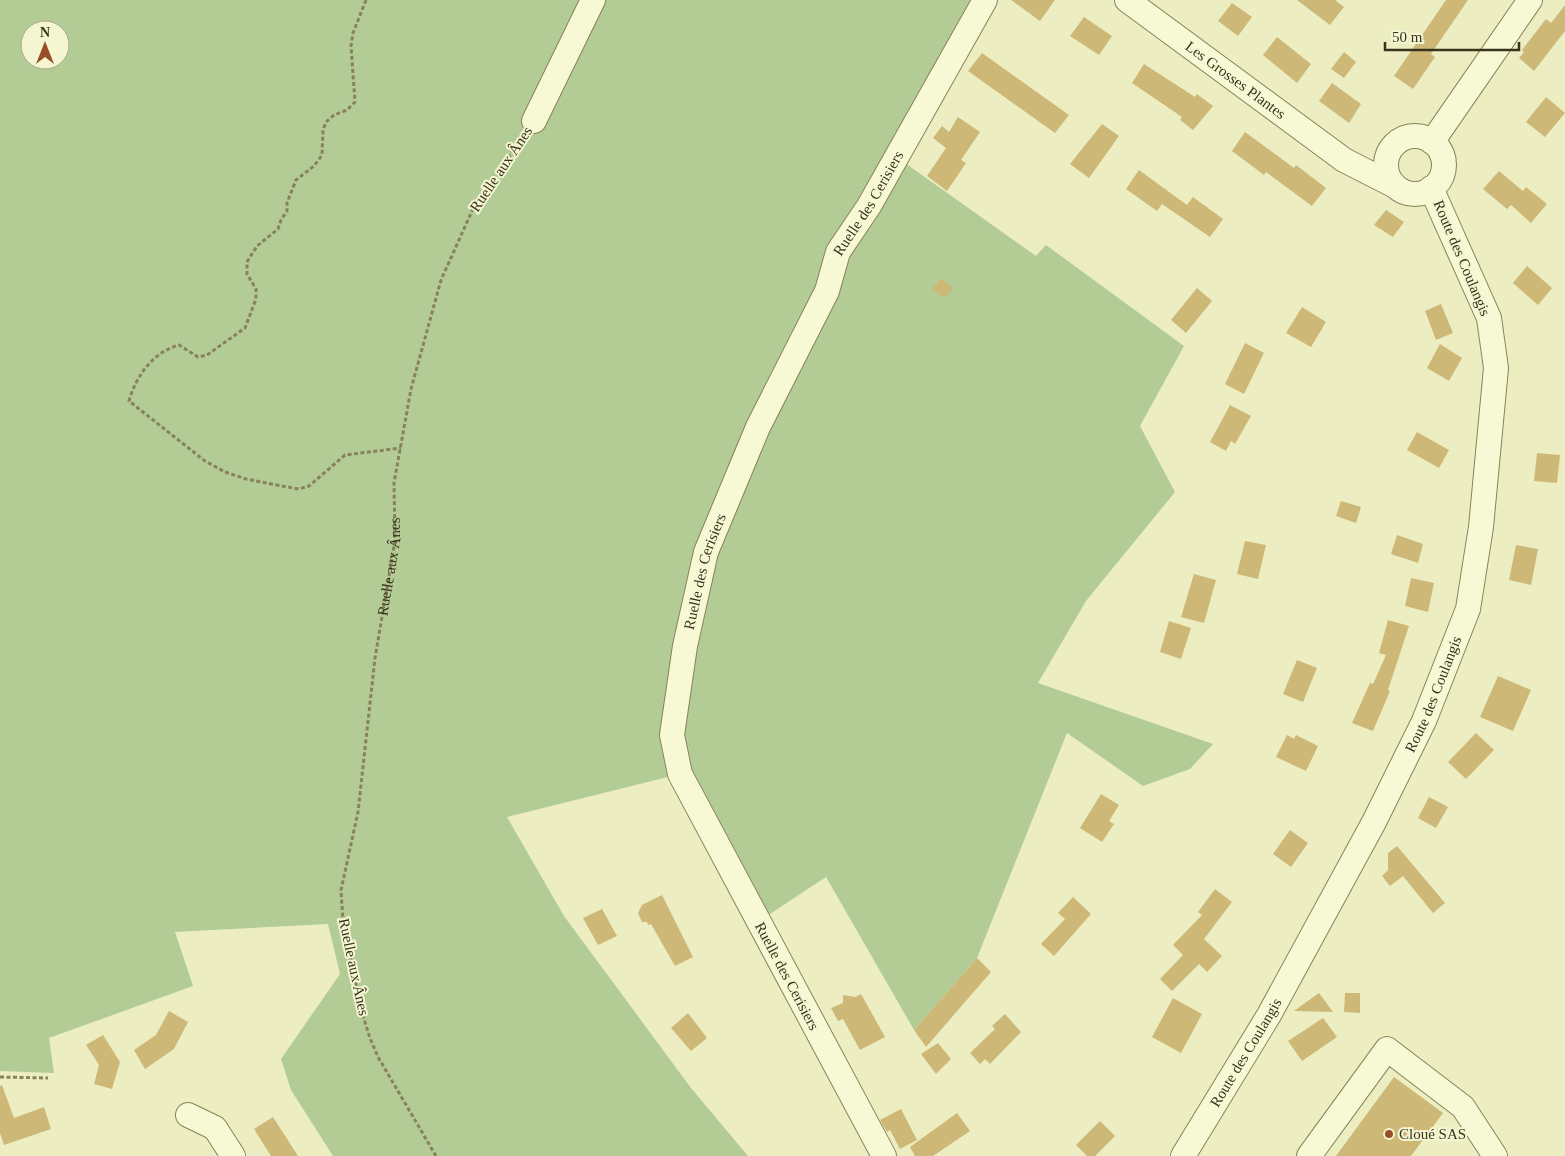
<svg xmlns="http://www.w3.org/2000/svg" width="1565" height="1156" font-family="Georgia,serif">
  <style>
    .green { fill: #b3cc96; fill-rule: evenodd }
    .building { fill: #cdb878 }
    .lines { fill: none; stroke-linecap: round; stroke-linejoin: round }
    .minor-casing { stroke: #888259; stroke-width: 26 }
    .path { stroke: #888259; stroke-width: 3; stroke-dasharray: 4 2.5; stroke-linecap: butt }
    .minor { stroke: #f7f9d5; stroke-width: 24 }
    .poi-dot { fill: #984e29; stroke: #f4f6d2; stroke-width: 2 }
    .labels { text-anchor: middle; dominant-baseline: central; stroke-width: 4; stroke-linejoin: round; paint-order: stroke }
    .street-label { font-size: 15px; fill: #38331d; stroke: #f4f6d2 }
    .poi-label { font-size: 15px; fill: #38331d; stroke: #f4f6d2; text-anchor: start }
  </style>
  <rect width="100%" height="100%" fill="#eceec2"/>
  <!-- green -->
  <path class="green" d="M0 0H980L891 153 1036 256 1046 245 1184 346 1140 426 1175 492 1086 601 1038 683 1213 744 1190 769 1143 786 1067 733 977 958 914 1030 826 877 758 922 680 774 507 817 564 916 691 1088 748 1156H333L291 1090 281 1059 340 974 328 924 175 932 193 986 49 1038 54 1073 0 1071ZM30 30H60V60H30Z"/>
  <!-- building -->
  <g class="building">
    <polygon points="1011,0 1055,0 1040,21"/>
    <polygon points="1297,0 1335,0 1344,7 1330,25"/>
    <polygon points="1446,0 1468,0 1431,54 1435,57 1413,89 1394,76"/>
    <polygon points="1232,3 1252,17 1238,36 1218,21"/>
    <polygon points="1565,5 1565,31 1534,71 1519,58 1524,52 1522,50 1546,19 1551,23"/>
    <polygon points="1084,17 1112,36 1099,55 1070,36"/>
    <polygon points="1277,37 1311,64 1297,83 1263,55"/>
    <polygon points="1344,52 1356,62 1344,78 1331,69"/>
    <polygon points="982,53 1069,115 1055,133 968,71"/>
    <polygon points="1144,64 1195,97 1197,94 1213,106 1193,130 1180,120 1182,117 1132,83"/>
    <polygon points="1332,83 1361,104 1349,123 1319,101"/>
    <polygon points="1546,97 1565,113 1545,137 1526,122"/>
    <polygon points="958,117 980,132 961,160 966,163 947,191 927,176 946,148 933,138 942,126 949,132"/>
    <polygon points="1102,124 1119,136 1089,178 1070,164"/>
    <polygon points="1245,132 1294,168 1296,165 1326,188 1312,206 1266,172 1264,175 1232,151"/>
    <polygon points="1139,170 1187,205 1193,197 1223,219 1210,237 1162,204 1157,211 1126,189"/>
    <polygon points="1499,171 1523,191 1526,187 1547,204 1531,223 1511,205 1507,209 1483,189"/>
    <polygon points="1386,210 1404,222 1393,237 1374,225"/>
    <polygon points="1527,266 1552,288 1538,305 1513,283"/>
    <polygon points="941,278 953,288 945,298 932,289"/>
    <polygon points="1197,288 1212,301 1186,333 1171,320"/>
    <polygon points="1441,304 1453,333 1436,340 1425,311"/>
    <polygon points="1302,307 1326,322 1311,347 1286,333"/>
    <polygon points="1245,343 1264,353 1244,394 1225,384"/>
    <polygon points="1440,344 1462,358 1449,381 1427,368"/>
    <polygon points="1230,405 1251,416 1235,444 1231,441 1226,451 1210,442"/>
    <polygon points="1417,432 1449,450 1439,468 1407,450"/>
    <polygon points="1537,453 1560,455 1557,483 1534,481"/>
    <polygon points="1341,501 1361,507 1356,523 1336,516"/>
    <polygon points="1397,535 1423,544 1418,563 1391,554"/>
    <polygon points="1245,541 1266,545 1258,579 1237,574"/>
    <polygon points="1516,545 1538,549 1531,585 1509,580"/>
    <polygon points="1194,574 1216,580 1204,623 1181,617"/>
    <polygon points="1411,578 1434,583 1428,612 1405,606"/>
    <polygon points="1388,620 1409,626 1388,690 1390,691 1373,731 1352,723 1370,683 1373,684 1386,655 1379,653"/>
    <polygon points="1169,621 1191,628 1181,659 1160,652"/>
    <polygon points="1297,660 1317,668 1303,702 1283,694"/>
    <polygon points="1498,676 1531,690 1513,731 1480,717"/>
    <polygon points="1476,733 1494,750 1466,779 1448,762"/>
    <polygon points="1287,735 1294,739 1296,735 1318,746 1306,771 1276,757"/>
    <polygon points="1101,794 1119,805 1109,821 1114,824 1102,842 1080,828"/>
    <polygon points="1429,797 1448,807 1436,828 1418,818"/>
    <polygon points="1290,830 1308,843 1291,867 1273,854"/>
    <polygon points="1397,846 1445,903 1433,913 1403,876 1390,886 1382,876 1388,870 1388,853"/>
    <polygon points="1215,889 1232,902 1204,939 1222,956 1207,972 1199,964 1172,991 1160,979 1183,955 1173,945 1202,915 1198,912"/>
    <polygon points="662,895 693,957 675,966 651,924 648,925 647,922 642,922 638,913 642,905"/>
    <polygon points="1073,897 1091,914 1054,956 1041,944 1065,919 1058,913"/>
    <polygon points="602,909 617,936 598,945 583,918"/>
    <polygon points="977,958 991,972 926,1047 914,1030"/>
    <polygon points="1319,993 1333,1012 1294,1011"/>
    <polygon points="1345,993 1360,993 1360,1013 1344,1012"/>
    <polygon points="861,994 885,1037 860,1050 843,1019 838,1021 831,1008 843,1003 843,995 855,997"/>
    <polygon points="1173,998 1202,1014 1181,1053 1152,1037"/>
    <polygon points="169,1011 188,1022 174,1049 145,1069 134,1050 156,1035"/>
    <polygon points="688,1013 707,1038 691,1051 671,1028"/>
    <polygon points="1005,1014 1021,1032 990,1064 985,1059 980,1064 970,1053 995,1029 992,1026"/>
    <polygon points="1323,1018 1337,1037 1302,1061 1288,1041"/>
    <polygon points="103,1035 120,1062 112,1089 94,1084 99,1065 86,1045"/>
    <polygon points="938,1043 951,1059 936,1074 921,1054"/>
    <polygon points="1394,1077 1443,1113 1411,1156 1336,1156"/>
    <polygon points="2,1085 14,1118 44,1107 51,1129 4,1145 0,1133 0,1086"/>
    <polygon points="901,1109 917,1140 900,1149 890,1130 887,1132 880,1120"/>
    <polygon points="957,1113 970,1131 933,1156 915,1156 910,1147"/>
    <polygon points="273,1117 298,1156 271,1156 254,1129"/>
    <polygon points="1100,1121 1115,1136 1095,1156 1087,1156 1076,1145"/>
  </g>
  <g class="lines">
    <defs>
      <g id="minor">
        <path id="s2" d="M1127 0 1344 160 1395 186"/>
        <polyline points="534,121 593,0"/>
        <circle cx="1415" cy="165" r="29"/>
        <polyline points="1432,142 1530,0"/>
        <polyline points="188,1115 215,1128 233,1156"/>
        <path id="s3" d="M884 1156 680 774 672 735 685 646 706 552 758 427 827 291 838 252 869 206 985 0"/>
        <path id="s4" d="M1183 1156 1269 1015 1374 822 1424 721 1468 609 1481 527 1496 368 1489 318 1431 188"/>
        <polyline points="1309,1156 1387,1049 1463,1107 1495,1156"/>
      </g>
    </defs>
    <!-- minor casing -->
    <use href="#minor" class="minor-casing"/>
    <!-- path -->
    <g class="path">
      <path d="M366 0 353 33 351 46 355 102 347 110 334 115 326 122 323 130 322 155 314 166 296 180 287 203V211L281 220 278 229 257 246 247 262V274L256 289V299L245 328 207 355 198 357 179 345C153 352 136 376 129 401L205 461 225 472 246 479 282 486 299 489 309 486 345 455 401 448"/>
      <polyline points="0,1077 48,1078"/>
      <path id="s1" d="M436 1156 378 1057 370 1038 361 1010 343 921 341 890 358 812 375 658 395 541 394 483 411 389 441 280 476 202 523 137"/>
    </g>
    <!-- minor -->
    <use href="#minor" class="minor"/>
  </g>
  <!-- markers -->
  <circle class="poi-dot" cx="1389" cy="1134" r="5"/>
  <g class="labels">
    <!-- street labels -->
    <g class="street-label">
      <text stroke="none"><textPath href="#s2" startOffset="135">Les Grosses Plantes</textPath></text>
      <text transform="translate(501 169) rotate(-56)">Ruelle aux Ânes</text>
      <text stroke="none"><textPath href="#s3" startOffset="1045">Ruelle des Cerisiers</textPath></text>
      <text transform="translate(1462 258) rotate(67)">Route des Coulangis</text>
      <text stroke="none"><textPath href="#s1" startOffset="614">Ruelle aux Ânes</textPath></text>
      <text stroke="none"><textPath href="#s3" startOffset="640">Ruelle des Cerisiers</textPath></text>
      <text stroke="none"><textPath href="#s4" startOffset="526">Route des Coulangis</textPath></text>
      <text transform="translate(354 967) rotate(78)">Ruelle aux Ânes</text>
      <text transform="translate(787 976) rotate(62)">Ruelle des Cerisiers</text>
      <text stroke="none"><textPath href="#s4" startOffset="121">Route des Coulangis</textPath></text>
    </g>
    <!-- poi labels -->
    <g class="poi-label">
      <text x="1399" y="1134">Cloué SAS</text>
    </g>
  </g>
  <!-- north arrow -->
  <g transform="translate(45 45)"><circle r="24" fill="#f4f6d2" stroke="#a9a88a"/>
  <path d="M0-4L9 19L0 12L-9 19Z" fill="#984e29"/>
  <text y="-8" font-size="14" font-weight="bold" text-anchor="middle" fill="#38331d">N</text>
  </g>
  <!-- scale -->
  <path d="M1385 42v8h134v-8" fill="none" stroke="#38331d" stroke-width="2.5"/>
  <text x="1392" y="42" font-size="15" fill="#38331d" stroke="#f4f6d2" stroke-width="4" paint-order="stroke">50 m</text>
</svg>
